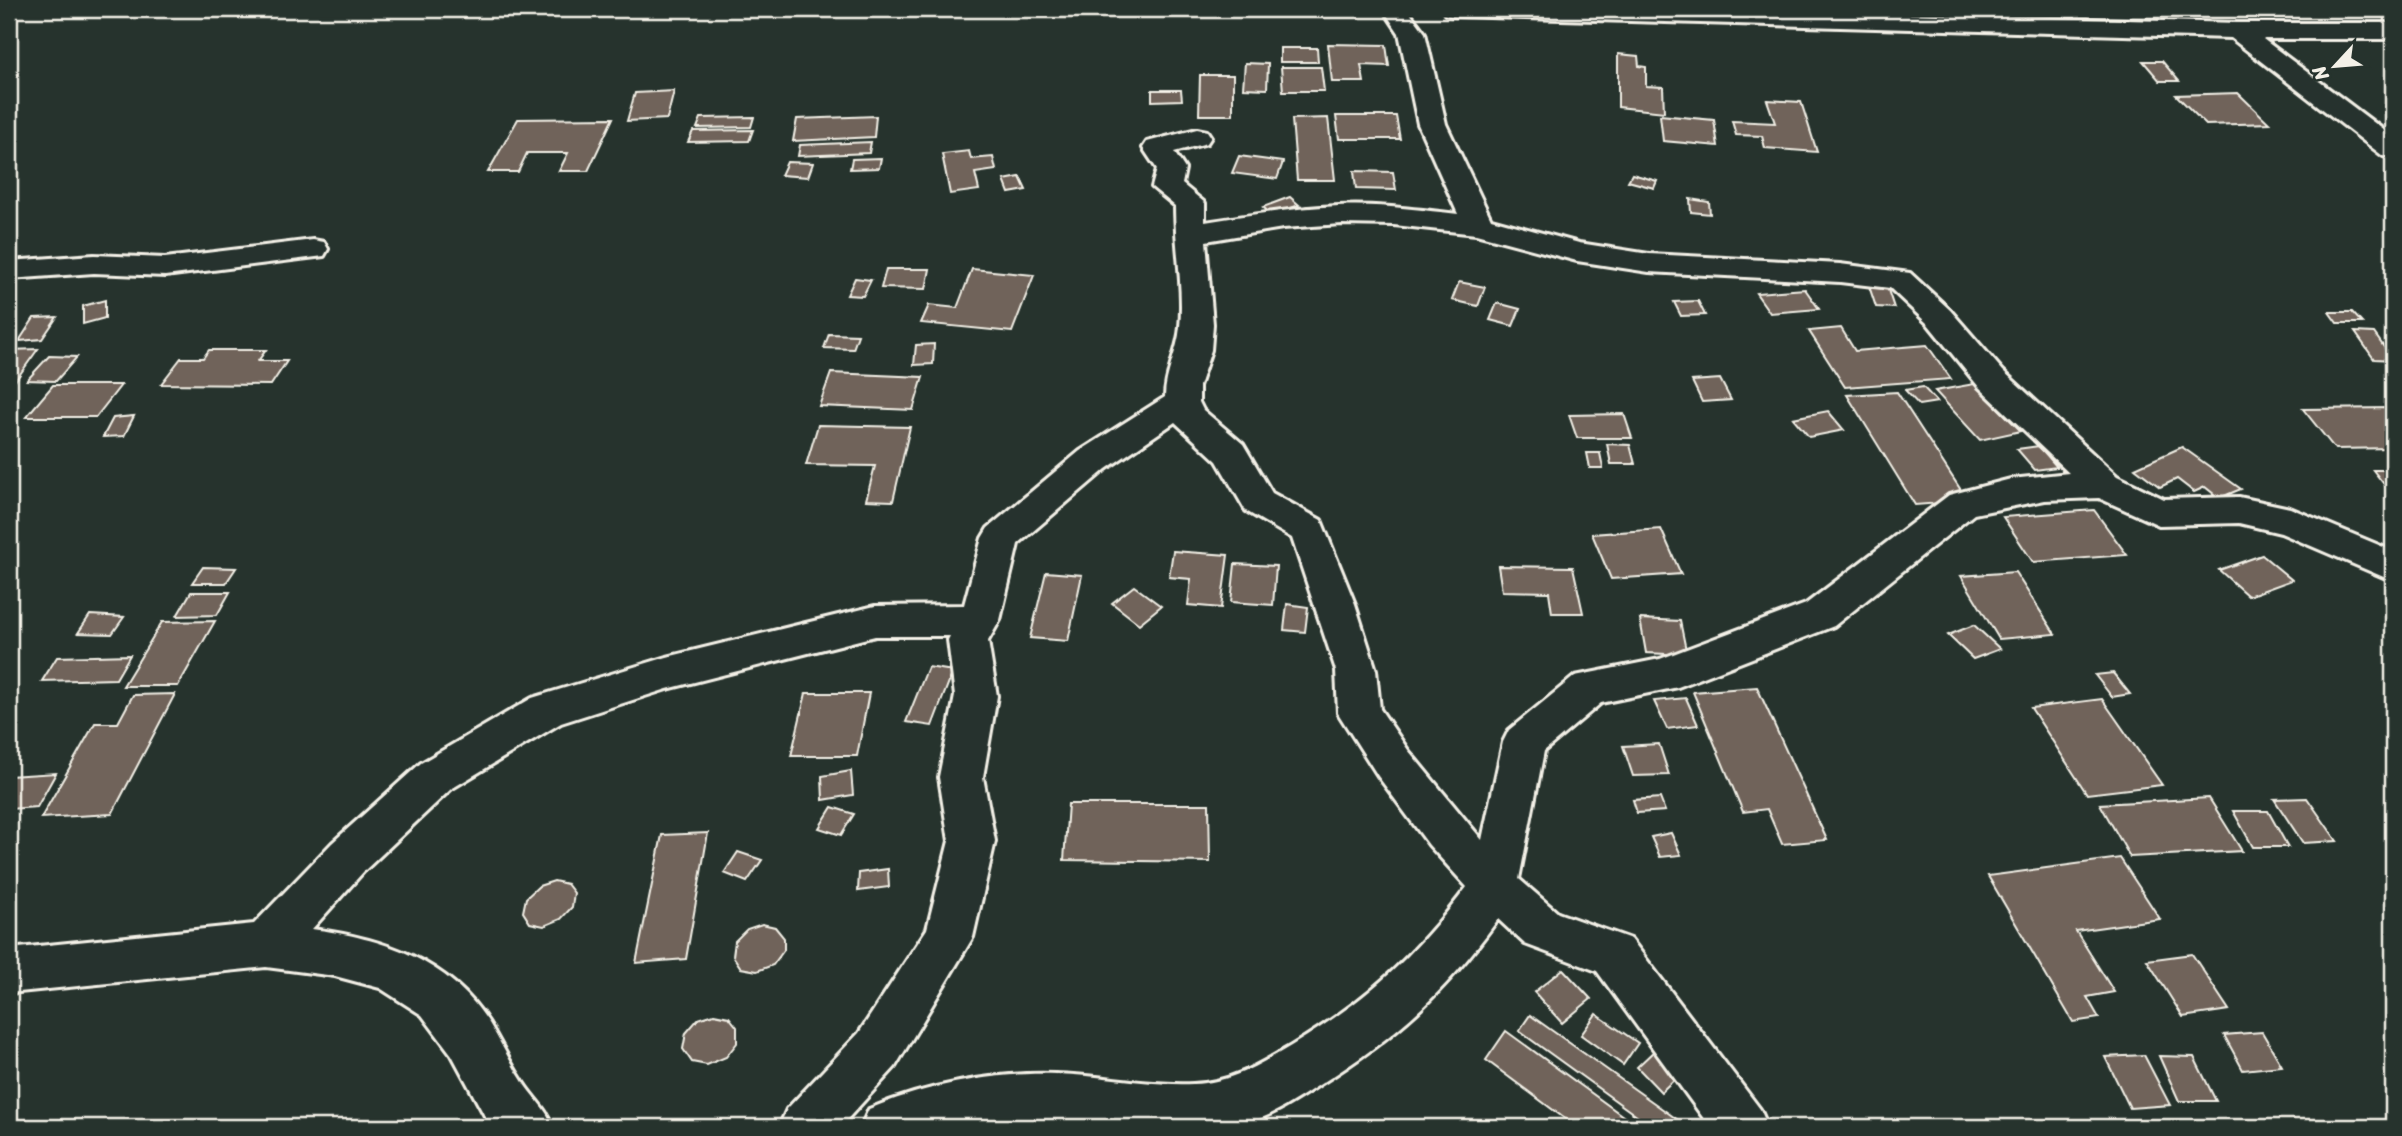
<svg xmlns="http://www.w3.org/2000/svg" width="2402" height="1136" font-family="Sriracha,sans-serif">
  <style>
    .building { fill: #70645a; stroke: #f4f1e8; stroke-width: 2 }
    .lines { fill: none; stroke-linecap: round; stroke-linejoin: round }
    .minor-casing { stroke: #f4f1e8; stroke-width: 6 }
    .minor { fill: #26332d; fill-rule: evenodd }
  </style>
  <rect width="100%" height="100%" fill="#26332d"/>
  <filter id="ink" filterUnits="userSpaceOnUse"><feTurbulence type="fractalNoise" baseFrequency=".0143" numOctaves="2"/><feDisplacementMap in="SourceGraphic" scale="14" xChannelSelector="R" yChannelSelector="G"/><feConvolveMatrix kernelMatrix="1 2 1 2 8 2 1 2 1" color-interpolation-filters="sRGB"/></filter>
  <g filter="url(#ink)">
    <!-- building -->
    <g class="building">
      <polygon points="1328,44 1386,45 1389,66 1361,65 1364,82 1332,82"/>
      <polygon points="1280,48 1317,48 1318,62 1280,62"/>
      <polygon points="1618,54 1638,56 1639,66 1646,67 1646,86 1663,87 1664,112 1618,107"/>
      <polygon points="2143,61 2162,61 2179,81 2160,81"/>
      <polygon points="1245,63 1268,64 1267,89 1243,88"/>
      <polygon points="1281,67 1321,67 1324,91 1283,91"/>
      <polygon points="1200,75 1233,75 1233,115 1199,115"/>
      <polygon points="1152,90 1181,90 1182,100 1152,101"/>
      <polygon points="674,91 667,119 627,121 635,93"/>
      <polygon points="2238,93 2269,123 2206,125 2176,95"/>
      <polygon points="1767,100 1801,102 1817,152 1765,148 1762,136 1736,135 1732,121 1775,123"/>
      <polygon points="1660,115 1714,120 1718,146 1663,141"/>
      <polygon points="876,116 874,137 793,141 797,119"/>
      <polygon points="1336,116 1396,116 1400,139 1339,139"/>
      <polygon points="754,117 751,127 697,128 701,118"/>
      <polygon points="613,118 588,171 559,171 568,153 527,153 518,172 488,172 518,119"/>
      <polygon points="1328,118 1335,180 1297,180 1292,119"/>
      <polygon points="753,130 749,141 688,142 693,131"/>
      <polygon points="871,142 869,153 798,156 800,145"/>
      <polygon points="969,151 971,159 993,157 996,170 975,173 979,190 950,194 942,154"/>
      <polygon points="1239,156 1283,162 1277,179 1232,173"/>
      <polygon points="881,158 879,168 850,169 852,159"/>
      <polygon points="787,162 813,163 808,177 781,175"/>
      <polygon points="1354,171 1393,172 1396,190 1356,189"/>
      <polygon points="1632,174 1657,181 1654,188 1628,181"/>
      <polygon points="1020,177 1026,190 1009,193 1004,180"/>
      <polygon points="1290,197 1299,205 1272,215 1263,207"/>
      <polygon points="1690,199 1709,202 1710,214 1691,212"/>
      <polygon points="886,269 930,269 926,289 881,288"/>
      <polygon points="972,269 1034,275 1012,332 921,323 929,305 957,308"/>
      <polygon points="855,278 871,280 863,296 847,295"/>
      <polygon points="1459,282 1485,287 1478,306 1452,300"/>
      <polygon points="1869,286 1887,287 1894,308 1876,307"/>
      <polygon points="1805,289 1819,309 1770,313 1756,293"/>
      <polygon points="105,300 105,318 83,324 83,306"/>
      <polygon points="1698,301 1705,315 1681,316 1674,302"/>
      <polygon points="1497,303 1520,309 1513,326 1490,320"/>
      <polygon points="2329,312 2352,312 2362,323 2337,323"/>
      <polygon points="57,317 42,339 19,341 34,318"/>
      <polygon points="1841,328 1855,351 1927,345 1951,379 1845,387 1809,331"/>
      <polygon points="2355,332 2374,333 2393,360 2374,359"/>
      <polygon points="829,334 858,335 853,349 824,348"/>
      <polygon points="934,344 933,364 914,365 916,345"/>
      <polygon points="38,349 15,381 9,382 9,350"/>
      <polygon points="209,350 266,350 258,361 287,361 271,385 161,384 181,358 203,358"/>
      <polygon points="49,356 77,357 56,381 27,380"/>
      <polygon points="831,373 923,377 913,410 819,406"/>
      <polygon points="1720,379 1731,400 1702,402 1692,381"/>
      <polygon points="1974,384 2021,431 1980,440 1935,391"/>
      <polygon points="53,385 121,385 96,417 26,417"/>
      <polygon points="1923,387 1937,402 1919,405 1905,390"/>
      <polygon points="1897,392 1968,501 1915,505 1847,395"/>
      <polygon points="2393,408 2393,448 2335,449 2303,409"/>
      <polygon points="1828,411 1844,430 1809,437 1793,418"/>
      <polygon points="1624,414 1632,438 1577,438 1569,415"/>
      <polygon points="134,416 124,436 103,437 113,418"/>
      <polygon points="818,425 910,427 893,501 866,500 875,466 806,465"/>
      <polygon points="1607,444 1630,445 1635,464 1611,464"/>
      <polygon points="2039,446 2057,467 2035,470 2017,449"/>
      <polygon points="2182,447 2241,489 2219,498 2205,487 2194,492 2177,479 2160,487 2135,468"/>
      <polygon points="1587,453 1600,453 1603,468 1590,468"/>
      <polygon points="2373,470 2393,470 2393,492 2390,492"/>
      <polygon points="2094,510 2127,555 2033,562 2003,517"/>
      <polygon points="1661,529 1681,574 1611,579 1592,534"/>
      <polygon points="1173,551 1228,555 1221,608 1188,605 1191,579 1169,577"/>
      <polygon points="2262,555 2292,580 2248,596 2219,570"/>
      <polygon points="1235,564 1276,566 1273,605 1231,602"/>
      <polygon points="1498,566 1573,567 1583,613 1552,613 1549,592 1502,591"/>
      <polygon points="203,567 236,568 226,583 192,583"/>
      <polygon points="1046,572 1082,575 1068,641 1030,638"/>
      <polygon points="2015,572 2055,634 1999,639 1961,576"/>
      <polygon points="1134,586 1161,606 1139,624 1112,603"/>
      <polygon points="191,592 230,592 217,615 177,616"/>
      <polygon points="1287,604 1308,607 1305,632 1284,630"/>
      <polygon points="90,615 124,617 112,634 78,633"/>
      <polygon points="1640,619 1680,621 1687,655 1646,653"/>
      <polygon points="215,621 178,686 123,686 162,622"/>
      <polygon points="1974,625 2000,649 1973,659 1948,635"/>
      <polygon points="130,655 116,679 42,681 57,657"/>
      <polygon points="928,667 953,671 932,726 906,722"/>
      <polygon points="2113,673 2130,694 2112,697 2095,675"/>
      <polygon points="1757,687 1827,840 1782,844 1767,809 1743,812 1693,692"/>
      <polygon points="806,693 869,693 857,756 791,756"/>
      <polygon points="175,694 112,814 41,818 95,723 118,723 133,695"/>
      <polygon points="1686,698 1698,725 1667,729 1654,701"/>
      <polygon points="2102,699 2162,785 2087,794 2031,708"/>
      <polygon points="1659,744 1669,775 1633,776 1623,746"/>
      <polygon points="851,771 853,795 823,800 822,776"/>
      <polygon points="56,773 37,807 9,809 9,776"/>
      <polygon points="1660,798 1665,811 1637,813 1633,800"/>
      <polygon points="2209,798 2242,851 2130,857 2100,804"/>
      <polygon points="2307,798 2337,841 2303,843 2274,799"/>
      <polygon points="1068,804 1209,804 1210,862 1064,860"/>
      <polygon points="832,807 854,814 841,835 819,828"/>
      <polygon points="2233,811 2268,811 2288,847 2253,847"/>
      <polygon points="708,833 686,959 636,963 662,835"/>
      <polygon points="1671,833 1681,855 1660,857 1651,837"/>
      <polygon points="738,852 762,860 747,882 724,873"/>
      <polygon points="2120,858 2160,919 2076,931 2114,992 2087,997 2099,1018 2073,1022 1988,876"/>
      <polygon points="888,869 889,887 858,891 859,873"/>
      <polygon points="554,881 567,884 574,893 572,907 561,919 544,926 530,923 523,912 526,898 539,886"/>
      <polygon points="762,924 775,927 784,938 784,950 773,965 757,971 741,968 733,956 735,941 747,929"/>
      <polygon points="2192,954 2229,1010 2183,1017 2147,960"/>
      <polygon points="1563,969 1591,999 1562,1023 1534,992"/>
      <polygon points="714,1014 729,1017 737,1027 737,1043 726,1057 707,1065 692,1062 683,1049 686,1033 698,1019"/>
      <polygon points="1596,1014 1638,1043 1623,1065 1581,1035"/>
      <polygon points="1530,1015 1678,1120 1674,1127 1652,1127 1519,1031"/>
      <polygon points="1506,1031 1638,1127 1576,1127 1486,1060"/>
      <polygon points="2262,1032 2282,1066 2243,1070 2224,1035"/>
      <polygon points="1654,1051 1679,1075 1661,1092 1637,1067"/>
      <polygon points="2144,1055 2170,1105 2130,1108 2105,1057"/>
      <polygon points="2159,1056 2194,1057 2216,1101 2179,1101"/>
    </g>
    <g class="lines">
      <defs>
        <g id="minor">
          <path d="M1383 9H1407L1425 33 1446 124 1491 219 1579 243 1649 254 1840 264 1910 273 1950 310 2003 371 2117 476 2164 499 2239 497 2290 508 2393 551V581L2281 533 2239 523 2159 525 2099 498 2045 500 1974 514 1834 626 1678 687 1601 703 1544 751 1519 879 1558 913 1631 939 1760 1109 1768 1127H1710L1597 971 1525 944 1498 919C1444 994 1397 1036 1319 1085 1291 1103 1266 1120 1233 1127H1079L1057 1124 861 1127 869 1109C925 1085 995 1072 1055 1074 1102 1075 1146 1086 1193 1084 1230 1083 1260 1064 1291 1046 1367 1000 1413 958 1467 887L1429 845 1378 776 1338 713 1336 670 1292 538 1246 511 1217 461 1175 422 1106 469 1018 544 1000 620 988 641 997 696 983 777 995 841 973 937 895 1067 840 1127H779L787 1109 859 1033 927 929 949 841 939 777 955 696 948 640 950 636H875L667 689 561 723 451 789 364 871 312 929C382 938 449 960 489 1023 500 1041 509 1061 521 1079 531 1097 546 1107 553 1127H493L486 1118 452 1055 422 1015 380 988 335 976 266 967 9 993V949L254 924 332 843 421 763 532 698 667 657 875 606 964 605 982 538 988 528 1080 451 1165 397C1165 373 1178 351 1180 327 1184 289 1175 246 1175 206L1152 187 1157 169 1143 148 1147 142 1197 129 1207 131 1211 137 1207 143 1174 152 1185 169 1182 184 1205 203V222C1250 215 1294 208 1339 206 1379 204 1419 210 1458 214L1418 124 1399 33ZM1342 224 1394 225 1476 234 1577 261 1649 272 1840 282 1890 288 1928 324 1979 387 2069 473 2011 479 1949 495 1806 604 1660 659 1575 676 1509 730 1503 742 1482 840 1408 750 1380 709 1376 670 1355 604 1321 520 1272 493 1243 444 1203 410 1199 402V386L1211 350 1213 324 1206 241 1283 228Z"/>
          <polygon points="1442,9 1713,9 2237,23 2393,23 2393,39 2263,39 2393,137 2393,158 2383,156 2231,38 1454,16 1445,14"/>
          <polygon points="313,240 324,242 328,249 324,256 165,276 94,273 9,279 9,261 94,255 165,258"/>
        </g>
      </defs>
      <!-- minor casing -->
      <use href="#minor" class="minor-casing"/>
      <!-- minor -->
      <use href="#minor" class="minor"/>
    </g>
  </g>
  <!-- margin -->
  <rect width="2402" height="1136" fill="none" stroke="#26332d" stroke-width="35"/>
  <rect x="18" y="18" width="2367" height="1101" fill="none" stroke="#f4f1e8" stroke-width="2.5" filter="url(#ink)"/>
  <!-- north arrow -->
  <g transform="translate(2335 66) rotate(244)" stroke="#26332d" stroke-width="5" paint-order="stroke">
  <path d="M0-5L12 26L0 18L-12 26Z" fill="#f4f1e8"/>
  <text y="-10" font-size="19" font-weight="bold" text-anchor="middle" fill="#f4f1e8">N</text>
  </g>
</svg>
